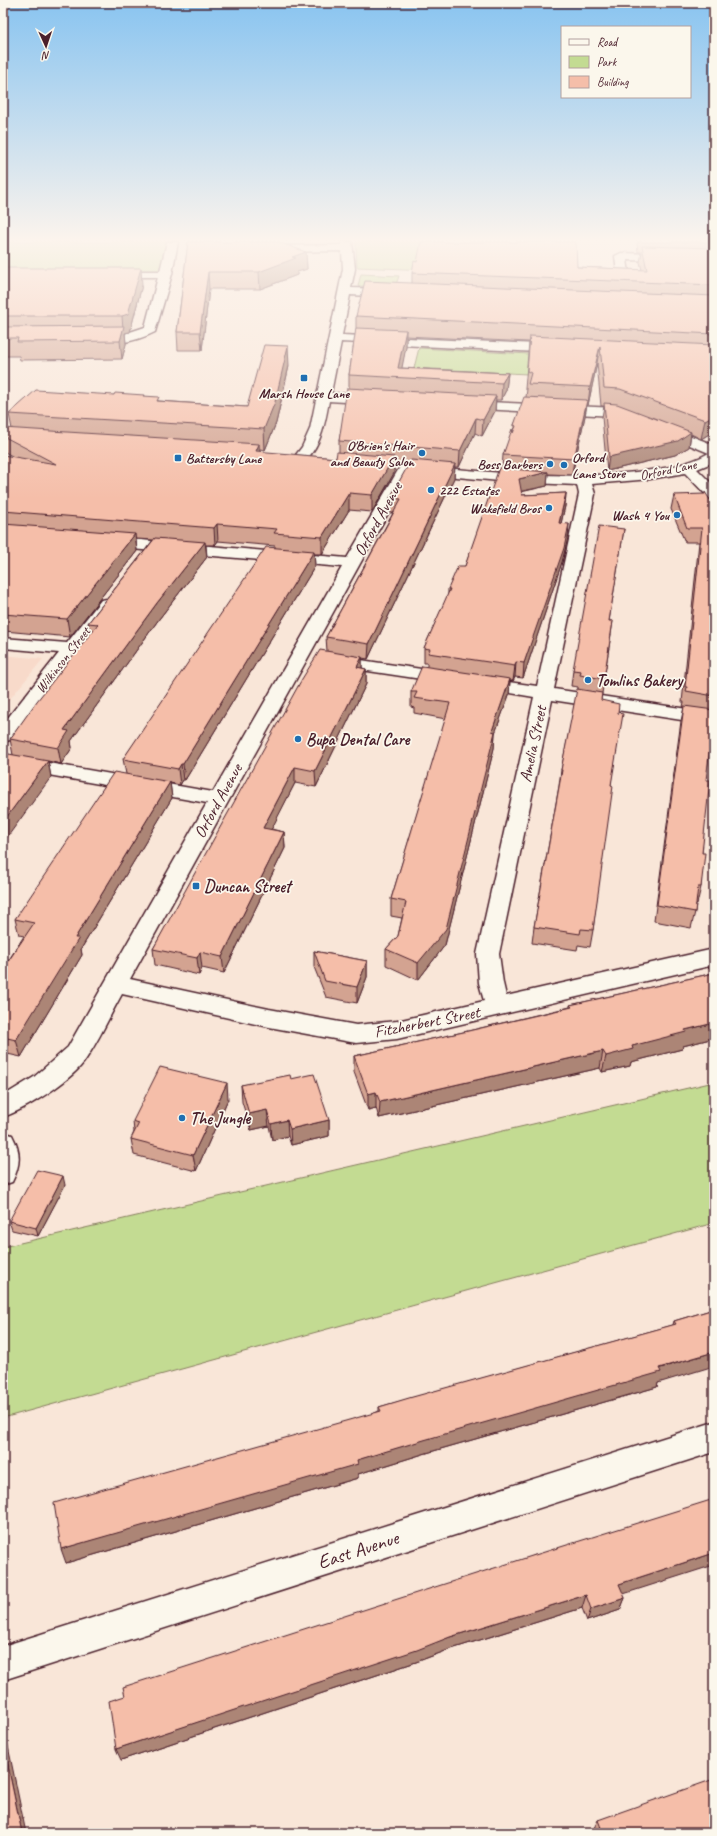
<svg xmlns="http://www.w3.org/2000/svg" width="717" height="1836" font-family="Caveat,sans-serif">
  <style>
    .built { fill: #f8daca }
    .green { fill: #c3db92; stroke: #867d5e }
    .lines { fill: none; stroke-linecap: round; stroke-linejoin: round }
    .minor-casing { stroke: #4a1f2b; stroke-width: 3 }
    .minor { fill: #fbf7ec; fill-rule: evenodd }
    .wall { fill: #d3a391; stroke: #4a1f2b }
    .shaded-wall { fill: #ac8576; stroke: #4a1f2b }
    .building { fill: #f5bea9; stroke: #4a1f2b }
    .poi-dot { fill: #1f6fb2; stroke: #fbf7ec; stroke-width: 1.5 }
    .labels { text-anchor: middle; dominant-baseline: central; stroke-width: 3.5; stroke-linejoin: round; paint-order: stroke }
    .far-poi-label { font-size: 14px; font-weight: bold; fill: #4a1f2b; stroke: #fbf7ec; text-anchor: end }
    .far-street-label { font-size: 14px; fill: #4a1f2b; stroke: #fbf7ec }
    .street-label { font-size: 17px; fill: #4a1f2b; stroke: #fbf7ec }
    .poi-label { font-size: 17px; font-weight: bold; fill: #4a1f2b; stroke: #fbf7ec; text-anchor: start }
    .near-street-label { font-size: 20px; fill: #4a1f2b; stroke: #fbf7ec }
  </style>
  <rect width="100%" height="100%" fill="#f9e6d8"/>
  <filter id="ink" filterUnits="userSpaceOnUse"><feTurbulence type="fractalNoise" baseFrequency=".025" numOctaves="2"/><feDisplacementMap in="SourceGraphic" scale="8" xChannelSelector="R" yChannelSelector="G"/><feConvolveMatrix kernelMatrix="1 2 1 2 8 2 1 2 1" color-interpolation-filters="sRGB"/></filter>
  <g filter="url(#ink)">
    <!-- built -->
    <polygon class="built" points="3,655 43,659 3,707"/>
    <!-- green -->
    <g class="green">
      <polygon points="3,242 166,242 159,272 3,273"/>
      <polygon points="356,242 426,242 428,270 357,267"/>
      <polygon points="361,274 399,276 395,287 358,286"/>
      <polygon points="419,348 529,354 527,374 414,368"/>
      <polygon points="714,1082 714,1223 3,1418 3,1247"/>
    </g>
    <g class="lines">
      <defs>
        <g id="minor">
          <path d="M167 242H178L172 274 155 332C137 341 112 347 92 342L90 339 92 336 124 334 145 327 158 277H112L106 274 112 271H160Z"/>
          <path d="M342 242H352L355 269 351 288 391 289 397 293 391 297 350 295 342 335 560 345 564 346 566 349 564 352 560 353 341 342 331 393 376 396 381 397 383 400 381 403 376 404 329 401C325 423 322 442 307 459H297L295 456 302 447 310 429 343 269 342 251 266 252 261 249 266 246 342 245Z"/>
          <polygon points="621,253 714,256 714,262 627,260 629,273 623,276 617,273 615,256"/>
          <polygon points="467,401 617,408 636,414 638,417 636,420 631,421 615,416 462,408 460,405 462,402"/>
          <path d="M661 424 714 445V462L697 469 714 486V500L709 498 685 473 650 479 592 484 595 494 554 689 714 713V725L552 700 499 954 503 983 506 996 714 949V965L397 1039 356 1043 269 1027 122 994C110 1015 100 1038 86 1059 74 1079 25 1110 3 1117V1096L34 1077 68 1047 207 803 3 767V755L213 792 342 567 107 547 101 545 99 542 101 539 107 537 347 558 401 465H411L413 468 130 979 269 1009 356 1025 397 1021 484 1001 479 983 477 954 534 697 474 687 471 683 474 679 480 678 537 686 579 494 577 485 510 482 425 474 420 473 418 470 420 467 425 466C495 473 565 480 636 472 661 469 686 466 709 453L656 431 654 428 656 425Z"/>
          <polygon points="107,599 113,600 115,604 113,608 10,740 3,742 3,724 59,653 3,648 3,638 67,643 101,600"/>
          <polygon points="334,656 448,673 454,674 457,678 454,682 448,683 328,665 325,661 328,657"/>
          <path d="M3 1132 12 1135C21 1152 21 1164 12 1182L3 1185Z"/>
          <polygon points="714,1422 714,1452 3,1680 3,1646"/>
        </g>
      </defs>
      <!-- minor casing -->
      <use href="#minor" class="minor-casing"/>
      <!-- minor -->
      <use href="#minor" class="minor"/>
    </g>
    <!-- wall -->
    <g class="wall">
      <polygon points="188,242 306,252 307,269 297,272 297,275 260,289 209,289 202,350 178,350 177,332"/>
      <polygon points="637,242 714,242 714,431 701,439 691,434 689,447 675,455 607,471 602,417 604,406 601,406 597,363 588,405 587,405 585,416 572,475 548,474 547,486 521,492 522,495 566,493 565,506 561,523 568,538 562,562 523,678 515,677 513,681 510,681 509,695 495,733 494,748 445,945 418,980 386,965 386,949 398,936 402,918 391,916 391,899 446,719 414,713 414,708 411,707 411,692 427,666 427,663 424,663 424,648 448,595 448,589 465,566 502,468 503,455 513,432 514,425 526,397 527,389 525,389 529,342 406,336 406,347 401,368 508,373 506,390 501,400 496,400 495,411 482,436 475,433 459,467 455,467 454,478 368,659 362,658 362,668 366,669 366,684 316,787 295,783 271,829 284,832 285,848 224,973 202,968 199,975 155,965 153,949 327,651 326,637 393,513 390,513 390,498 410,463 394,462 394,473 372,512 349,510 322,554 314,554 315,566 185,780 183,780 180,785 170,783 172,798 81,949 82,955 21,1057 3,1053 3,969 24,936 19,935 15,919 126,774 123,759 275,548 275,546 218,541 215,545 206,545 207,557 159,619 71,741 72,748 61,764 48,761 51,777 13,755 10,739 90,634 88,623 153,540 136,539 137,551 70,637 4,631 3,633 3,455 14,457 3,451 3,428 12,429 9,414 114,395 144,396 159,401 247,407 289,366 276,423 265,450 260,449 260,452 336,458 339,452 339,441 349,388 349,375 356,331 356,316 412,283 412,273 577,267 642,270 640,262 642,252 638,252"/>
      <polygon points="3,268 142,285 130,332 125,333 126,344 122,359 20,360 19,356 3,356"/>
      <polygon points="674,495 714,506 714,707 706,780 702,853 701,887 697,904 696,903 695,912 691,928 654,921 681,721 684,707 683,707 684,702 682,702 699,542 685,542 671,509"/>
      <polygon points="624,529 609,621 613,621 601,700 618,713 611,785 593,930 590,947 578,945 577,950 532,943 534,927 559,786 561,770 578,689 578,687 571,686 573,670"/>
      <polygon points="314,951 367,961 367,977 357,1003 326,997 314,967"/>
      <polygon points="714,973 714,1038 683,1046 682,1049 631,1062 630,1066 602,1072 600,1068 379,1118 376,1108 368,1110 354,1072 354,1056 468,1031 570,1007 570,1005"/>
      <polygon points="291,1079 329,1120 329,1136 291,1145 288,1136 272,1140 269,1126 251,1130 242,1102 241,1085"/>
      <polygon points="228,1099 196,1171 134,1155 131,1139 134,1132 133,1121"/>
      <polygon points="65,1185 38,1236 12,1230 9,1221"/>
      <polygon points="714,1309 658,1383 657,1387 423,1454 358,1474 358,1478 66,1563 379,1411 379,1407 673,1325 674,1321"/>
      <polygon points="535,1555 623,1594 625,1598 620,1610 587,1621 582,1608 448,1650 416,1662 121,1760"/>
      <polygon points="598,1820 714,1833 594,1833 593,1830"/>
    </g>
    <!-- shaded-wall -->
    <g class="shaded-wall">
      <polygon points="306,252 307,269 297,272 297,275 260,289 259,272 292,257"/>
      <polygon points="141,268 142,285 130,332 125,333 126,344 122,359 120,341 123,329 122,316"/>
      <polygon points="208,272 209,289 202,350 200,332"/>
      <polygon points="406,330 406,347 400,378 398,368"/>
      <polygon points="288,346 289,366 276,423 265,450 264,429"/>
      <polygon points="600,346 597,363 588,405 590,387"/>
      <polygon points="508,373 506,390 501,400 502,383"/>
      <polygon points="496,396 495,411 482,436 483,420"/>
      <polygon points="587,400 585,416 572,475 574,459"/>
      <polygon points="714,415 714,431 701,439 705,420"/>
      <polygon points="476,418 475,433 459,467 460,451"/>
      <polygon points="691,432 689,447 675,455 607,471 609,457"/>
      <polygon points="259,444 260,460 256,451"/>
      <polygon points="394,457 394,473 372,512 372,495"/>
      <polygon points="455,464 454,478 368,659 369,644"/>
      <polygon points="548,472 547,486 518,492 519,479"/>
      <polygon points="349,493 349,510 322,554 322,537"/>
      <polygon points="566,493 565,506 558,537 559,523"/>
      <polygon points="217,524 218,541 215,545 214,528"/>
      <polygon points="569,524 568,538 562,562 523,678 524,663"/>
      <polygon points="135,534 137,551 70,637 67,619"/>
      <polygon points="205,542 207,557 159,619 71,741 72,748 61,764 58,748 64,730 157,603"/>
      <polygon points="314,551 315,566 185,780 183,764"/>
      <polygon points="3,625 4,631 3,633"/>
      <polygon points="362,657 362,672 357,667"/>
      <polygon points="516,662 515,677 513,681 515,666"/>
      <polygon points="366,669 366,684 316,787 315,771"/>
      <polygon points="510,679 509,695 495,733 494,748 445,945 418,980 418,963 492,731"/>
      <polygon points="48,761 51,777 3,843 3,822"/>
      <polygon points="181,764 183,780 180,785 178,769"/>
      <polygon points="295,767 295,783 264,844 263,828"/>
      <polygon points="170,782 172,798 81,949 82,955 21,1057 16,1040 75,938"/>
      <polygon points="284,832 285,848 224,973 222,957"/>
      <polygon points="200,952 202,968 199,975 197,958"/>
      <polygon points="367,961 367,977 357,1003 357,987"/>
      <polygon points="714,1023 714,1038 683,1046 682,1049 631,1062 630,1066 602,1072 606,1056 632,1046 685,1030"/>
      <polygon points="603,1051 600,1068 379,1118 380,1102"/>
      <polygon points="227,1083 228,1099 196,1171 193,1155"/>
      <polygon points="376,1092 376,1108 368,1110 368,1094"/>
      <polygon points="267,1110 269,1126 251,1130 249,1114"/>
      <polygon points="287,1120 288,1136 272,1140 271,1124"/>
      <polygon points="329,1120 329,1136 291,1145 290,1129"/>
      <polygon points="63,1176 65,1185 38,1236 36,1228"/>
      <polygon points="714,1352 714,1366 658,1383 657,1387 423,1454 358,1474 358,1478 66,1563 61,1549"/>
      <polygon points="714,1553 714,1565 614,1597 619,1584"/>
      <polygon points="586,1595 582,1608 448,1650 416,1662 121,1760 116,1749 450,1637"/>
      <polygon points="625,1598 620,1610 587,1621 591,1609"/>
      <polygon points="3,1722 26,1833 22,1833 3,1742"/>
    </g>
    <!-- building -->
    <g class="building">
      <polygon points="188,242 278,242 306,252 292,257 296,258 259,272 208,272 200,332 177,332"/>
      <polygon points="421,242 576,242 577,267 647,270 642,246 714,248 714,285 412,273 414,261 417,262"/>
      <polygon points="3,268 141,268 128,314 122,316 3,316"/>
      <polygon points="365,281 714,296 714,334 356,316"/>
      <polygon points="124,326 120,341 17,342 18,338 3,338 3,327"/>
      <polygon points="356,328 406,330 398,368 508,373 502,383 349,375"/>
      <polygon points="530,336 714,345 714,415 705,420 620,389 604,388 600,346 590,387 528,384 531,373 527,371"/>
      <polygon points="264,345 288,346 275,402 264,429 9,414 36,390 114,395 115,393 144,395 143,396 159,397 157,401 247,407"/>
      <polygon points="347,388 496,396 483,420 476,418 460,451 339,441"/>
      <polygon points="524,397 587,400 574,459 503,455 512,429 513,433 516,426 514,425"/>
      <polygon points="604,403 617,404 691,432 678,441 609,457"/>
      <polygon points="3,428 259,444 256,451 336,458 337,452 394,457 372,495 349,493 322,537 274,533 277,529 217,524 214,528 3,511 3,455 56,464 3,436"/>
      <polygon points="411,460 455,464 369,644 326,637 401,499 390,498"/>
      <polygon points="499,468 548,472 519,479 522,495 566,493 559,523 569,524 564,548 524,663 516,662 515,666 428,653 430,649 424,648 450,589 448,589 458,566 465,566"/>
      <polygon points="705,492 714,506 714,696 686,691 687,687 685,687 702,528 687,528 674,495 705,494"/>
      <polygon points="3,524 135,534 67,619 3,614"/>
      <polygon points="599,526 624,529 609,621 613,621 604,679 580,675 581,671 573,670"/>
      <polygon points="155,538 205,542 157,603 64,730 69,731 58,748 10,739 37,701 98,624 88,623"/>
      <polygon points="266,547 314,551 183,764 181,764 178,769 123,759"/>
      <polygon points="320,650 362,657 357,667 366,669 315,771 295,767 263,828 284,832 222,957 200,952 197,958 153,949 302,679"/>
      <polygon points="422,666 510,679 492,731 495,732 446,929 418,963 386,949 398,936 406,902 391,899 450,703 414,698 417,692 411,692"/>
      <polygon points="577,689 602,693 601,700 619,704 618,713 623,714 611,785 613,786 593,930 581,929 580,934 534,927 562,770 561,770"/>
      <polygon points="684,706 714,710 714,716 706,780 710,780 702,853 705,853 701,887 698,887 695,912 657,905"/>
      <polygon points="3,753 48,761 3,822"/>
      <polygon points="114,772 170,782 75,938 79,938 16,1040 3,1037 3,996 5,993 3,993 3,969 34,923 15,919"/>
      <polygon points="314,951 367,961 357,987 325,981"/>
      <polygon points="714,973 714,1023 685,1030 686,1032 632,1046 633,1049 606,1056 603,1051 380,1102 376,1092 368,1094 354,1056 468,1031 572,1007 570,1005"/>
      <polygon points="160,1067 227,1083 193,1155 131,1139 139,1123 133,1121"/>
      <polygon points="314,1074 329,1120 290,1129 287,1120 271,1124 267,1110 249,1114 241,1085 290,1075 291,1079"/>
      <polygon points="37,1170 63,1176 36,1228 9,1221"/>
      <polygon points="714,1309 714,1352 659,1368 661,1372 424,1440 357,1460 358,1464 61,1549 54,1503 381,1411 379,1407 409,1398 676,1324 674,1321"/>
      <polygon points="714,1499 714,1553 619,1584 625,1598 591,1609 586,1595 450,1637 417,1650 116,1749 109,1701 125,1696 123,1687 535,1555"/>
      <polygon points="3,1742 22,1833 3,1833"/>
      <polygon points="714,1779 714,1833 603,1833 598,1820"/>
    </g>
  </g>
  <!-- sky -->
  <linearGradient id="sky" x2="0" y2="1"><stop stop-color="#89c4f0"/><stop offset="0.48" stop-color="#fcf4ed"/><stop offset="1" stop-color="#fcf4ed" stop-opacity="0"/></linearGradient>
  <rect width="717" height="499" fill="url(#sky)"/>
  <!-- markers -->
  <g class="poi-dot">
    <rect x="300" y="374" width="8" height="8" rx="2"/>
    <circle cx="422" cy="453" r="4"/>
    <rect x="174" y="454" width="8" height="8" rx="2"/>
    <circle cx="550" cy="464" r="4"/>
    <circle cx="564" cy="465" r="4"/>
    <circle cx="431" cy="490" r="4"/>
    <circle cx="549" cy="508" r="4"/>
    <circle cx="677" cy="515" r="4"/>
    <circle cx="588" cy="680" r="4"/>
    <circle cx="298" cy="739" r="4"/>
    <rect x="192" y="882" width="8" height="8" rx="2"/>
    <circle cx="182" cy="1118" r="4"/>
  </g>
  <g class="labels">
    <!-- far-poi labels -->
    <g class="far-poi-label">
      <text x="304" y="393" text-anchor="middle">Marsh House Lane</text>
      <text x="414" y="445">O'Brien's Hair<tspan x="414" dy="16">and Beauty Salon</tspan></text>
      <text x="572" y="457" text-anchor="start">Orford<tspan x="572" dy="16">Lane Store</tspan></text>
      <text x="186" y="458" text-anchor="start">Battersby Lane</text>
      <text x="542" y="464">Boss Barbers</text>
      <text x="439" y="490" text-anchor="start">222 Estates</text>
      <text x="541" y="508">Wakefield Bros</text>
      <text x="669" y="515">Wash 4 You</text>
    </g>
    <!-- far-street labels -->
    <g class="far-street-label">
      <text transform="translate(668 470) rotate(-12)">Orford Lane</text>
      <text transform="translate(63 660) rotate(-52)">Wilkinson Street</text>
    </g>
    <!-- street labels -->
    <g class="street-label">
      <text transform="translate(378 519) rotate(-61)">Orford Avenue</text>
      <text transform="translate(533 744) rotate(-78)">Amelia Street</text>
      <text transform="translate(218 801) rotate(-61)">Orford Avenue</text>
      <text transform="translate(427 1022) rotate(-11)">Fitzherbert Street</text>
    </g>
    <!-- poi labels -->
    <g class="poi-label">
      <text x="596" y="680">Tomlins Bakery</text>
      <text x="306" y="739">Bupa Dental Care</text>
      <text x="204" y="886">Duncan Street</text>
      <text x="190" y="1118">The Jungle</text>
    </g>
    <!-- near-street labels -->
    <g class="near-street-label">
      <text transform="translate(358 1550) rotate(-18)">East Avenue</text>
    </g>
  </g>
  <!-- margin -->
  <rect width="717" height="1836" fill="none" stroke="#fbf7ec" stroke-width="16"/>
  <rect x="8" y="8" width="701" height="1820" fill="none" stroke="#4a1f2b" stroke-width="1.5" filter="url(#ink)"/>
  <!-- legend -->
  <rect x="561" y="26" width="130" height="72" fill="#fbf7ec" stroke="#b4a19f"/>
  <rect x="569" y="39" width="20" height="6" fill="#fbf7ec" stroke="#b4a19f"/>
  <text x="597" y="46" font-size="12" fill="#4a1f2b">Road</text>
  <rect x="569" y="56" width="20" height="12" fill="#c3db92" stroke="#b4a19f"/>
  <text x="597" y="66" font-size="12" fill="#4a1f2b">Park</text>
  <rect x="569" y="76" width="20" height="12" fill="#f5bea9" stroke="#b4a19f"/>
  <text x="597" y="86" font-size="12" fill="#4a1f2b">Building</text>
  <!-- north arrow -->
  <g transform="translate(46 46) rotate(177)" stroke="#fbf7ec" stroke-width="3" paint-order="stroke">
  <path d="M0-3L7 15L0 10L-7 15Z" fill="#4a1f2b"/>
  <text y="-6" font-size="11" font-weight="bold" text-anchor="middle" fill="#4a1f2b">N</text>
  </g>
</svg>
